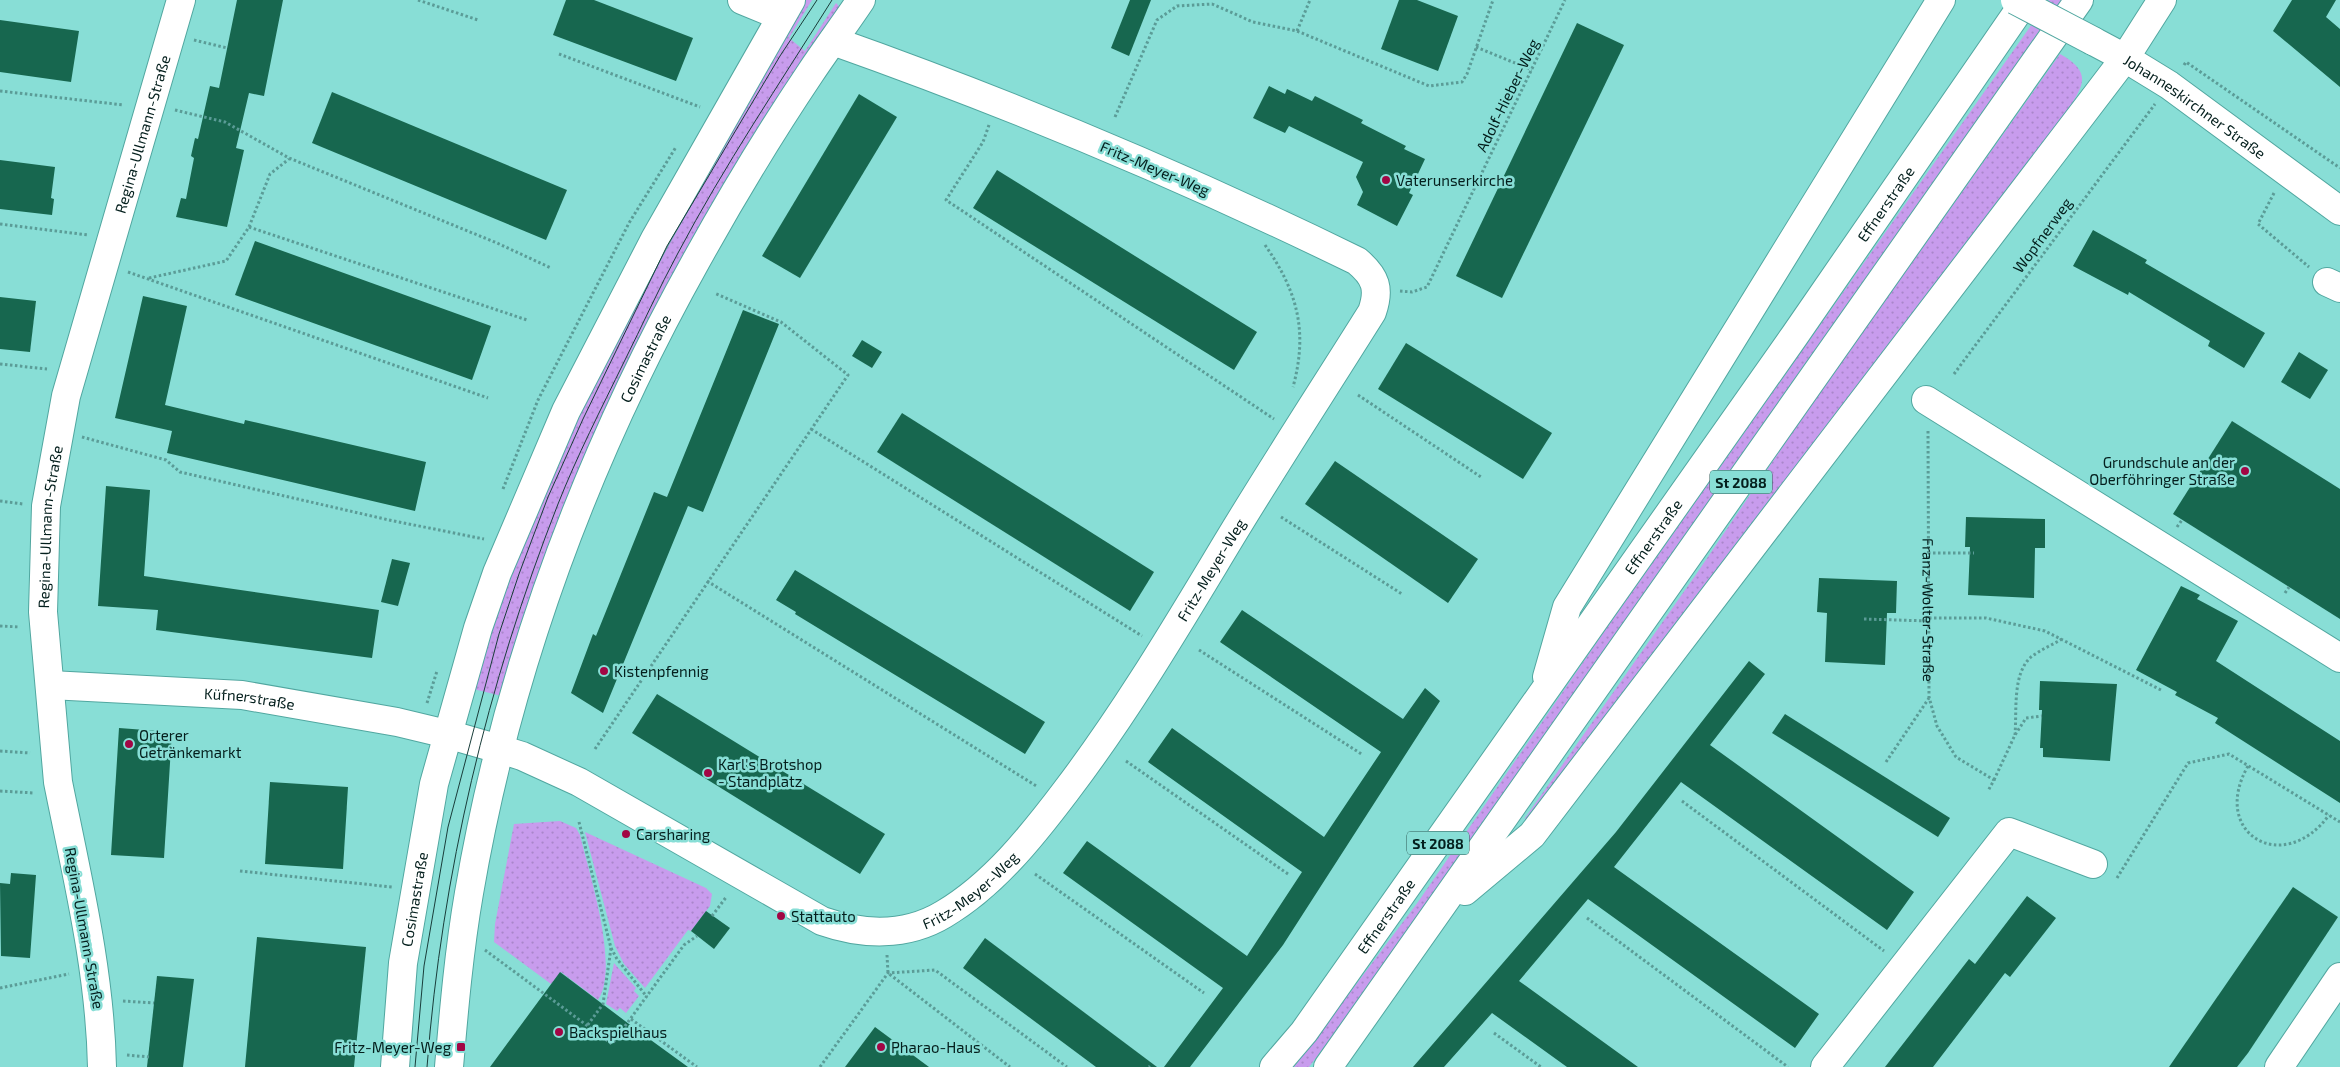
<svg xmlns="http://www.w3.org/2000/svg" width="2340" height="1067" font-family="'Exo 2',sans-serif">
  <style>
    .grass { fill: url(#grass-dots) }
    .building { fill: #17674f }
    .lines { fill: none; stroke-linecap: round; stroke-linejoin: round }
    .minor-casing { stroke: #51a7a0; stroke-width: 30 }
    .major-casing { stroke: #51a7a0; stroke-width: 30 }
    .highway-casing { stroke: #51a7a0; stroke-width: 30 }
    .path { stroke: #5b9c97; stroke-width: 3; stroke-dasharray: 2.5 2.5; stroke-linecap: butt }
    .minor { stroke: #fff; stroke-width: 28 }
    .major { stroke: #fff; stroke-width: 28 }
    .highway { stroke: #fff; stroke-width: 28 }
    .tram { stroke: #193d3a; stroke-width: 1 }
    .major-bridge-casing { stroke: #51a7a0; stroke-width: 30; stroke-linecap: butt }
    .major-bridge { stroke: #fff; stroke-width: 28 }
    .poi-dot { fill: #a20644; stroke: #88ded6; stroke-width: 2 }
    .labels { text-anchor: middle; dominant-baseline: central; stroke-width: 5; stroke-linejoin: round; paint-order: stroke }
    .shield { fill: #88ded6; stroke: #2c5854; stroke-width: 1 }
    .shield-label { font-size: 14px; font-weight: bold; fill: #041f1d }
    .street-label { font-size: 15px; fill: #041f1d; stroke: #88ded6 }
    .poi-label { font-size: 15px; fill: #041f1d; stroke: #88ded6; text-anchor: start }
  </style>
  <defs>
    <pattern id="grass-dots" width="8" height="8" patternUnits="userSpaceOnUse" patternTransform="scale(1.25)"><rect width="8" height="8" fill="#c89ced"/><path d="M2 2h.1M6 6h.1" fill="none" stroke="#aa86cb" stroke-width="1.8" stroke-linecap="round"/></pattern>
  </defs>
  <rect width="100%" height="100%" fill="#88ded6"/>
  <!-- grass -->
  <g class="grass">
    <polygon points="802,0 812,0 789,38 805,51 836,3 843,10 700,238 693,236 688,245 694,249 502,696 469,688 486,632 592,383"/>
    <polygon points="2049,0 2063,0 1790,385 1427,910 1309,1067 1294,1067 1418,902 1604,632"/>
    <path d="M2060 54C2096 74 2081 88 2064 116L1526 826 1525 818 1697 573 1802 418Z"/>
    <path d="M560 821 576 828 580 835C589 873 620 967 598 1000L561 972 551 984 494 942 495 924 514 824Z"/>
    <polygon points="585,832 706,888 712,894 710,906 691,931 688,930 645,988 624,964 615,946"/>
    <polygon points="614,963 636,988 634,991 639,996 626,1013 620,1008 617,1011 606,1004"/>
  </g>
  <!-- building -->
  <g class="building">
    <polygon points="237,0 283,0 264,96 249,93 236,148 244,150 227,227 176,217 181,198 186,199 194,158 191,156 195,138 198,139 210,86 219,88"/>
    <polygon points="566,0 594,0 693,38 676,81 553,35"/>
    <polygon points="1130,0 1151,0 1129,56 1111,48"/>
    <polygon points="1399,0 1417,0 1458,16 1438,71 1381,49"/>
    <polygon points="2292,0 2336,0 2326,17 2340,29 2340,87 2273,31"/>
    <polygon points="0,20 79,31 71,82 0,72"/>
    <polygon points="1577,23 1624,45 1502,298 1456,276"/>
    <polygon points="1269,86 1285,94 1287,89 1312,101 1315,96 1363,120 1361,123 1406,146 1404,149 1425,159 1409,193 1413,195 1397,226 1357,205 1363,192 1356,177 1363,162 1289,126 1285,133 1253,118"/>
    <polygon points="332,92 567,190 546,240 312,143"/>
    <polygon points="859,94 897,117 800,278 762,256"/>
    <polygon points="0,160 55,167 51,198 54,199 52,215 0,209"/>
    <polygon points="997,170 1257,332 1234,370 973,208"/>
    <polygon points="2093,230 2147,260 2145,263 2265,333 2244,368 2208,346 2210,341 2129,292 2128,295 2073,266"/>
    <polygon points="255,241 491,326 472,380 235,295"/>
    <polygon points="143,296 187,306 165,405 244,424 245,420 426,462 415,511 167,453 172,431 115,418"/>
    <polygon points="0,297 36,301 30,352 0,349"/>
    <polygon points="743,310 779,324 703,512 688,506 603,713 571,693 593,634 596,636 654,492 667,497"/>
    <polygon points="862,340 882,352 872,368 852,356"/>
    <polygon points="1406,343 1552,433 1523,479 1378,389"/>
    <polygon points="2299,352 2328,370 2310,399 2281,382"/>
    <polygon points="902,413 1154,572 1130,611 877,452"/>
    <polygon points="2232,421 2340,489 2340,619 2173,514"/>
    <polygon points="1335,461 1478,559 1448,603 1305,504"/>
    <polygon points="106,486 150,490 144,576 379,610 372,658 156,630 158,610 98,606"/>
    <polygon points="1966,517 2045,519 2045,548 2035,548 2034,598 1968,595 1970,547 1965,547"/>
    <polygon points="392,559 410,563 398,606 381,602"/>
    <polygon points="795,570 1045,722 1025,754 795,614 796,612 776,600"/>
    <polygon points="1819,578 1897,581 1896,613 1887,613 1885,665 1825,662 1827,613 1817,612"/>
    <polygon points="2181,586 2200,595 2197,599 2238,621 2216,661 2340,741 2340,803 2215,723 2218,718 2175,695 2177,692 2136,670"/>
    <polygon points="1242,610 1403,719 1425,688 1440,701 1283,945 1190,1067 1164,1067 1223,988 1063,873 1087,841 1247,956 1302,872 1148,762 1172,728 1324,837 1381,752 1220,642"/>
    <polygon points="1749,661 1765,674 1710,745 1914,892 1887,930 1681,782 1614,867 1819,1014 1795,1048 1588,899 1519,981 1638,1067 1567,1067 1492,1013 1444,1067 1413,1067 1616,832"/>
    <polygon points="2040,681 2117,684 2110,761 2043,757 2043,748 2040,748 2042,710 2039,710"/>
    <polygon points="657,694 885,834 860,874 632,733"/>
    <polygon points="1785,714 1950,818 1938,837 1772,733"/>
    <polygon points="119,728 172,732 164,858 111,855"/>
    <polygon points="270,782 348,787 343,869 265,864"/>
    <polygon points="11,873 36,875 30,958 1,956 0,883 10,884"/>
    <polygon points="2293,887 2338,917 2248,1053 2237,1067 2169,1067"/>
    <polygon points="2027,896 2056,918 2010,977 2005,973 1933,1067 1885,1067 1969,959 1975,964"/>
    <polygon points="706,911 730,928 714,949 691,931"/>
    <polygon points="257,937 366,947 354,1067 245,1067"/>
    <polygon points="985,938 1157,1067 1096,1067 963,968"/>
    <polygon points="560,972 637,1030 688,1067 490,1067"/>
    <polygon points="157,976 194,979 183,1067 147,1067"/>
    <polygon points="875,1027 929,1067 845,1067"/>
  </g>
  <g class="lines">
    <defs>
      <g id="minor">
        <polyline points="742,0 781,16"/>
        <path id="s2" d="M2125 58 2169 85 2340 211"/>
        <polyline points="2327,282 2340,288"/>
        <polyline points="1926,400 2340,658"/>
        <path id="s3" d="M50 685 242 695 397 722 447 734"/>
        <path id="s4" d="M499 749 522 756 579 782 822 921C862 935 906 937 944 914 993 885 1032 836 1066 791 1127 711 1178 624 1230 538 1276 462 1325 387 1372 312 1380 289 1376 277 1357 261 1187 178 1011 104 833 41"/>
        <path id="s5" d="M102 1067C100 970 77 877 58 782L43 612 46 506 66 396 181 0"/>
        <polyline points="1825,1067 2009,832 2093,864"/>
        <polyline points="2279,1067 2340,977"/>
      </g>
      <g id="major">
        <polyline points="2093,41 2125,58"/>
        <polyline points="447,734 499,749"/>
        <path id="s6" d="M395 1067 403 963 434 784 478 628 497 573 566 411 655 239 791 0"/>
        <path id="s7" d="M449 1067C454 1009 459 951 469 893 507 671 586 458 696 261 732 196 770 133 811 72 827 48 845 24 861 0"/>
      </g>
      <g id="highway">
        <polyline points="1547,677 1567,607 1941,0"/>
        <polyline points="1465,891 1532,835 2125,58 2162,0"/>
        <path id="s8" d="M1274 1067 1304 1032 1795 335 2026 0"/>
        <polyline points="1328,1067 2079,0"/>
      </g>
    </defs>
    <!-- minor casing -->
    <use href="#minor" class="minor-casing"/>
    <!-- major casing -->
    <use href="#major" class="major-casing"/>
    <!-- highway casing -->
    <use href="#highway" class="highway-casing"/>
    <!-- path -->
    <g class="path">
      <polyline points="418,0 478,20"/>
      <polyline points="1297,31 1310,0"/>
      <polyline points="194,40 227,48"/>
      <polyline points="1476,47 1532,70"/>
      <polyline points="559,54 700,107"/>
      <polyline points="2184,65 2186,62 2340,168"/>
      <polyline points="0,91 124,105"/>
      <polyline points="175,110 225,122 289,158 497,243 551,268"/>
      <polyline points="1115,117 1157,20 1177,6 1212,4 1253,22 1297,31 1429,86 1462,82 1467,74 1493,0"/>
      <polyline points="989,125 983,142 946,200 1274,419"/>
      <polyline points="2274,193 2258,224 2309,267"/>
      <polyline points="0,224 88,235"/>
      <polyline points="249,227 527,320"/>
      <path d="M1265 245C1298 292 1308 332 1293 387"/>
      <polyline points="128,272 488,398"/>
      <polyline points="149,278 226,261 249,227 270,174 289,159"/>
      <polyline points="1400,291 1412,292 1427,287 1565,0"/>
      <polyline points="0,364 47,369"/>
      <polyline points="1954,374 2155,104"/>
      <polyline points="1358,395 1481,477"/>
      <polyline points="811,429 1142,636"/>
      <path id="s1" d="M1928 431 1929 697 1937 726 1956 757 1994 780 1988 791"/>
      <polyline points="82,437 166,460 180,472 389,520 484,539"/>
      <polyline points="503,489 538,400 629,223 676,147"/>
      <polyline points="0,501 23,504"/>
      <polyline points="1281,517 1402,594"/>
      <polyline points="2177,527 2182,520"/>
      <polyline points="1928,553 1974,553"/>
      <polyline points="707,581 1038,787"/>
      <polyline points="2285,593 2289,587"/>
      <polyline points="1929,618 1986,618 2045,631 2161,690"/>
      <polyline points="1864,619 1929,621"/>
      <polyline points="0,626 20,627"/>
      <polyline points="1199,650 1363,755"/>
      <polyline points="427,703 437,671"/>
      <path d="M2015 735C2017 711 2012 674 2031 657 2040 650 2052 645 2062 639"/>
      <polyline points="595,749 848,375 781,322 714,293"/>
      <polyline points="0,751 30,753"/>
      <polyline points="1126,761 1288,874"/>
      <polyline points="1886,762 1929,698"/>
      <path d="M2248 766C2209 834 2284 877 2329 815"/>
      <polyline points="1994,780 2015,735 2026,718 2042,716"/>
      <polyline points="0,791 34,793"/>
      <polyline points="1682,801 1884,951"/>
      <polyline points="579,822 611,948 603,1004 587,1026"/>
      <polyline points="240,871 392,887"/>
      <polyline points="1035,874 1204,993"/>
      <polyline points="2117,878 2188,763 2229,754 2340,822"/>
      <polyline points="712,916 727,896"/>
      <polyline points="1587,918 1788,1067"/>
      <polyline points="611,948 617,959 647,997"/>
      <polyline points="485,950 612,1044 684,945 697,936"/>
      <polyline points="887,955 888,973 1010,1067"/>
      <polyline points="0,988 69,974"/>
      <polyline points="123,1001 154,1003"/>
      <polyline points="631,1019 697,1067"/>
      <polyline points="1494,1033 1541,1067"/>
      <polyline points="127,1055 149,1057"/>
      <polyline points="820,1067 888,973 935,970 1067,1067"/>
      <polyline points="1149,1067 1150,1066"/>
    </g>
    <!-- minor -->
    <use href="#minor" class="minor"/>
    <!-- major -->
    <use href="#major" class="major"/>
    <!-- highway -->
    <use href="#highway" class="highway"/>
    <!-- tram -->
    <g class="tram">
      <polyline points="415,1067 424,966 448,827 499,634 519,574 548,497 583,419 667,246 780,56 817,0"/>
      <path d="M427 1067C442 873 487 685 558 504 577 456 601 409 624 362 642 326 659 288 678 253 724 166 780 83 832 0"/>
    </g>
    <defs>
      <polyline id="major-bridge" points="2015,0 2093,41"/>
    </defs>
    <!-- major-bridge casing -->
    <use href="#major-bridge" class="major-bridge-casing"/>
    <!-- major-bridge -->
    <use href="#major-bridge" class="major-bridge"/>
  </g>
  <!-- markers -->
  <g class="poi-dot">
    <circle cx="1386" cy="180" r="5"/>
    <circle cx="2245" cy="471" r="5"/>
    <circle cx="604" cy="671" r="5"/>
    <circle cx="129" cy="744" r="5"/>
    <circle cx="708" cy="773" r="5"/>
    <circle cx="626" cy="834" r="5"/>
    <circle cx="781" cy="916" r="5"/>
    <circle cx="559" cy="1032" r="5"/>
    <rect x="456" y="1042" width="10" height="10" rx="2.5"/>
    <circle cx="881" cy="1047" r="5"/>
  </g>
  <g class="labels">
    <!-- shield labels -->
    <g class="shield">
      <rect x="1710" y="470.5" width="62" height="23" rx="4"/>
      <rect x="1407" y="831.5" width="62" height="23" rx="4"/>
    </g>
    <g class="shield-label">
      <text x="1741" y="482">St 2088</text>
      <text x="1438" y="843">St 2088</text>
    </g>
    <!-- street labels -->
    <g class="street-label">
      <text transform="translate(1507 95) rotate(-64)">Adolf-Hieber-Weg</text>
      <text stroke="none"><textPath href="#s2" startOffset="85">Johanneskirchner Straße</textPath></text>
      <text stroke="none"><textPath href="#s5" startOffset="950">Regina-Ullmann-Straße</textPath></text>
      <text transform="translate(1155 168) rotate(23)">Fritz-Meyer-Weg</text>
      <text stroke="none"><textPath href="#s8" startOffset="1058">Effnerstraße</textPath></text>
      <text transform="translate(2042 235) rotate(-54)">Wopfnerweg</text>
      <text stroke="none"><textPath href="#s7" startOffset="740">Cosimastraße</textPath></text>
      <text stroke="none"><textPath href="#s5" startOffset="545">Regina-Ullmann-Straße</textPath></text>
      <text stroke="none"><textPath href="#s8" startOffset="652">Effnerstraße</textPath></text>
      <text stroke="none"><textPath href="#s4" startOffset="932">Fritz-Meyer-Weg</textPath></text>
      <text stroke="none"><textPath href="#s1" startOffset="179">Franz-Wolter-Straße</textPath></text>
      <text stroke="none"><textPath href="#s3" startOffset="200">Küfnerstraße</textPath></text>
      <text stroke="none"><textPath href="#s4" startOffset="528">Fritz-Meyer-Weg</textPath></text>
      <text stroke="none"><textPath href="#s6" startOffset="169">Cosimastraße</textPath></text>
      <text stroke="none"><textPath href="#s8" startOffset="188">Effnerstraße</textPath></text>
      <text transform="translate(85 928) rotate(80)">Regina-Ullmann-Straße</text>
    </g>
    <!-- poi labels -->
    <g class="poi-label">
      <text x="1396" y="180">Vaterunserkirche</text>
      <text x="2235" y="462" text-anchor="end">Grundschule an der<tspan x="2235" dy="17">Oberföhringer Straße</tspan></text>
      <text x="614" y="671">Kistenpfennig</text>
      <text x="139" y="735">Orterer<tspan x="139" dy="17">Getränkemarkt</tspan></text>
      <text x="718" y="764">Karl's Brotshop<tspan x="718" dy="17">- Standplatz</tspan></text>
      <text x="636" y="834">Carsharing</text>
      <text x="791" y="916">Stattauto</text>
      <text x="569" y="1032">Backspielhaus</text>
      <text x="451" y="1047" text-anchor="end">Fritz-Meyer-Weg</text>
      <text x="891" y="1047">Pharao-Haus</text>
    </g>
  </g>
</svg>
